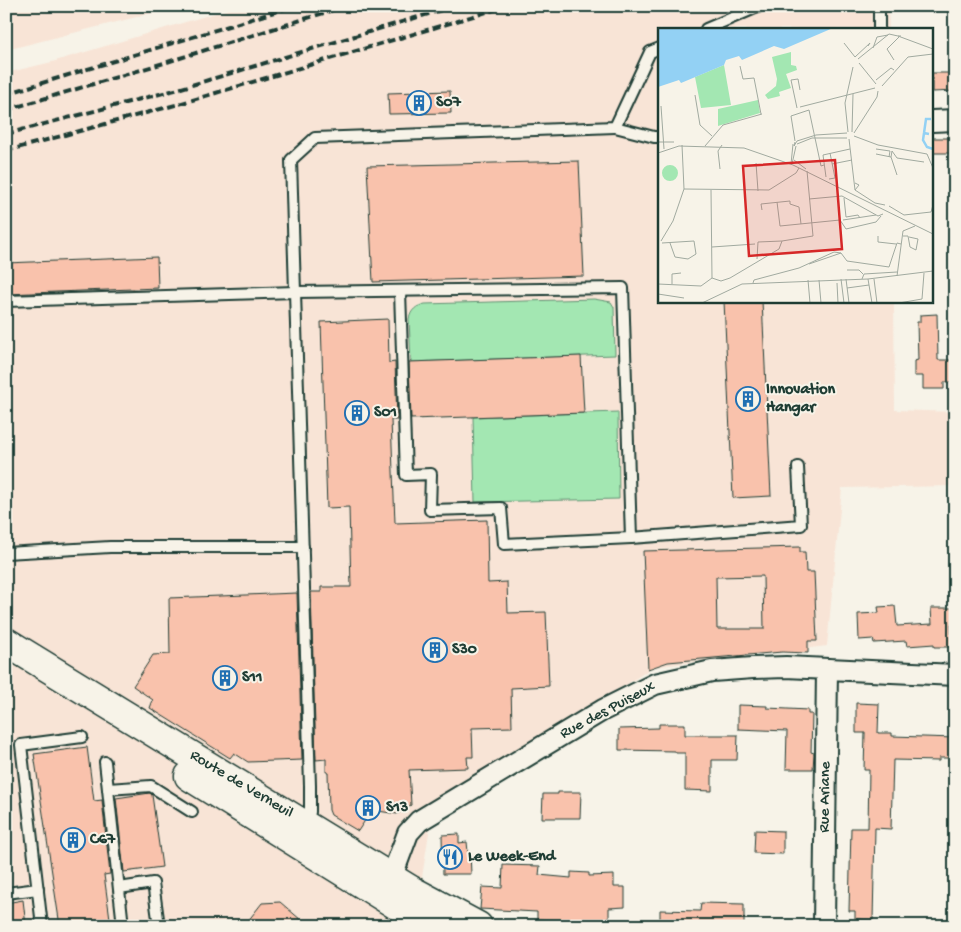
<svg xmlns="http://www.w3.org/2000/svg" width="961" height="932" font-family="'Gochi Hand',sans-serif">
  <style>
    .built { fill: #f8e4d6 }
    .green { fill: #a3e7b2; stroke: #619273 }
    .building { fill: #f9c2ac; stroke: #1f3d34; fill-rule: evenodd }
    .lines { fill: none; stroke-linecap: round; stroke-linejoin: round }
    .service-casing { stroke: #1f3d34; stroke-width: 14 }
    .minor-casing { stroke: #1f3d34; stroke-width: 24 }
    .secondary-casing { stroke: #1f3d34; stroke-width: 31 }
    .service { stroke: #f7f3e8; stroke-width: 10 }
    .minor { stroke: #f7f3e8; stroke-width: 20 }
    .secondary { stroke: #f7f3e8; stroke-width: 28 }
    .rail { stroke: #1f3d34; stroke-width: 4; stroke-dasharray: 8 4; stroke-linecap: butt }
    .labels { text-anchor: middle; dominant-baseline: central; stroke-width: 4; stroke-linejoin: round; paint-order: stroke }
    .poi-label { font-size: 16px; font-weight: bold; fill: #1f3d34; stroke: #f7f3e8; text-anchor: start }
    .street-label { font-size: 16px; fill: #1f3d34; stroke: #f7f3e8 }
    .inset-river { fill: none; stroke: #93d1f4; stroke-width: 2.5 }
    .inset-road { fill: none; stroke: #a1aaa0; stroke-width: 1 }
    .view { fill: #d62828; fill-opacity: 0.15; stroke: #d62828; stroke-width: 2.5 }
    .inset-edge { fill: none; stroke: #1f3d34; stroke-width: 2.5 }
  </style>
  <rect width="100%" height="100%" fill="#f7f3e8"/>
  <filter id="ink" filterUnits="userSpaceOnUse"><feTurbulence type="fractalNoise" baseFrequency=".02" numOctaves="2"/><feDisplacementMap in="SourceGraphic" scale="10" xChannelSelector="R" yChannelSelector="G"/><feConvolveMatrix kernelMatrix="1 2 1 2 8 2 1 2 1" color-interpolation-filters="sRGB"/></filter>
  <g filter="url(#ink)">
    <!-- built -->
    <g class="built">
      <polygon points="6,6 180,6 6,50"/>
      <polygon points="239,6 888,6 889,29 660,29 660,301 894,301 895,410 955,412 955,486 842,488 827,646 653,667 432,813 421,884 404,926 6,926 6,73 52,62"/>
    </g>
    <!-- green -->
    <g class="green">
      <path d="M594 299 611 302 614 307 615 355 411 362 409 319C411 310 416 306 425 304Z"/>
      <polygon points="618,412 619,499 475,502 473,417"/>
    </g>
    <!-- building -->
    <g class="building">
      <polygon points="932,73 954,73 955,91 932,92"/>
      <polygon points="450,91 451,113 389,114 388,93"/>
      <rect x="932" y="138" width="20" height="15"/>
      <polygon points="579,161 584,276 373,282 367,166"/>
      <polygon points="157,257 158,288 6,294 6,263"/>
      <polygon points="724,301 762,301 771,496 733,498"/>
      <polygon points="937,314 938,360 955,360 955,382 944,382 944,389 923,389 923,376 914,376 914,361 918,360 917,322 920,322 920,315"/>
      <polygon points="388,319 389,363 395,362 397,420 391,420 395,523 487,520 488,583 507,582 508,613 546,612 549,686 511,688 512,727 472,728 473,757 467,757 468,768 409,770 411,805 397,814 372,810 358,831 331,815 329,810 328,772 326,772 326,759 316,760 311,592 321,592 321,587 351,587 349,507 327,508 321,322"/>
      <polygon points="581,356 584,413 411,419 409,362"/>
      <path d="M800 547V552H805L806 572H814L817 641H808V653L782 652 668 662 648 669 643 551ZM763 576 764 629H717L716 577Z"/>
      <polygon points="297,593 302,760 248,762 234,753 230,758 150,708 153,700 133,686 153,655 170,654 169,598"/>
      <polygon points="895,606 897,626 932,624 931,608 955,608 955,624 951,624 952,647 934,647 934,644 907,646 906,641 874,643 873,639 859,640 858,614 879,613 878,607"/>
      <polygon points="856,703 879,704 878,733 892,733 892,736 955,738 955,758 939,758 939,761 893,760 891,829 875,828 873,920 855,919 855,911 849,911 851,828 868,828 869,770 864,770 865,733 856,733"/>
      <polygon points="738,705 767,706 767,708 808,710 808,714 812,714 811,752 814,753 813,769 786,769 787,731 738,729"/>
      <polygon points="659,724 685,724 685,735 738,735 737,760 712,760 712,791 685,790 685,753 676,753 675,751 619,750 619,729 659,728"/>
      <polygon points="87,747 94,801 102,800 110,874 104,875 111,926 60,926 34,754"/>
      <polygon points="558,792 581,792 580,818 542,818 543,794 558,794"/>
      <polygon points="150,793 152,795 162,867 124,872 116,798"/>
      <polygon points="755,830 783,831 783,854 754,853"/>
      <polygon points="459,834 459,843 467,842 468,852 470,853 471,874 443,874 442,835"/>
      <polygon points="503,865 540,866 539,875 571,878 571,872 589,873 589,876 614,875 614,887 625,887 625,907 609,908 609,926 585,926 585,922 537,919 537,912 480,909 482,887 502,888"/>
      <polygon points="23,900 26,926 6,926 6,903"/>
      <polygon points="280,902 308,926 244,926 262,903"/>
      <polygon points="701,903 744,904 744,926 660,926 660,910 700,911"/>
    </g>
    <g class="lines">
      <defs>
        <g id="service">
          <polyline points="879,6 879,29"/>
          <polyline points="706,29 760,6"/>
          <polyline points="615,127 654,137 660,137"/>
          <polyline points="400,291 406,475 431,474 430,510 501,508 504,544 631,538 801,525 798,467"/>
          <polyline points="6,301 295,292 623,288 631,538"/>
          <polyline points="6,553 110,547 303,547"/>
          <polyline points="105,762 123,926"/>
          <polyline points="108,789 151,786 192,812"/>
          <polyline points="304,823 310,812 310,786 291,160 315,138 615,127 650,52 660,48"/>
          <polyline points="119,888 153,883 159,926"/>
          <polyline points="6,893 38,889"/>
          <polyline points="42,926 21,745 82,737"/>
        </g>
        <g id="minor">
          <polyline points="932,121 955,120"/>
          <polyline points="378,879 387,878 392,876 408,833 419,821 603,710 655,684 712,671 753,668 786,667 955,675"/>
          <polyline points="824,926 827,669"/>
        </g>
        <g id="secondary">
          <polyline points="6,642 411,890 478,926"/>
          <polyline points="189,776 430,926"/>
        </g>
      </defs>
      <!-- service casing -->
      <use href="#service" class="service-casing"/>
      <!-- minor casing -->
      <use href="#minor" class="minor-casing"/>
      <!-- secondary casing -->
      <use href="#secondary" class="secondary-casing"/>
      <!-- service -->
      <use href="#service" class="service"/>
      <!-- minor -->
      <use href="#minor" class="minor"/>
      <!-- secondary -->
      <use href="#secondary" class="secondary"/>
      <!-- rail -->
      <g class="rail">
        <polyline points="6,94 294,6"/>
        <polyline points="6,110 164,63 346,6"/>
        <polyline points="6,134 175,90 455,6"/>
        <polyline points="6,151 179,104 507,6"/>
      </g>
    </g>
  </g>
  <!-- icons -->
  <defs>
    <symbol id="building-ring" viewBox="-11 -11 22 22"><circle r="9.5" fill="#f7f3e8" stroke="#1f6fb2" stroke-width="1.5"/><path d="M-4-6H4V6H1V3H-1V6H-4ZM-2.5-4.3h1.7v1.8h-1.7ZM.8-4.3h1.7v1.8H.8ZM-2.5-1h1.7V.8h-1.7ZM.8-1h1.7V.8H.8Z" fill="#1f6fb2"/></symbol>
    <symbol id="restaurant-ring" viewBox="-11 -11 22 22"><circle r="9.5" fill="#f7f3e8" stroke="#1f6fb2" stroke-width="1.5"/><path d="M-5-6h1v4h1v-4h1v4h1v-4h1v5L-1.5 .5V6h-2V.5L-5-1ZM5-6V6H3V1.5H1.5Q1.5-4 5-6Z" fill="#1f6fb2"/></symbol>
  </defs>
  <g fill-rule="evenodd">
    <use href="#building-ring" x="405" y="89" width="28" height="28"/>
    <use href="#building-ring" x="734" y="385" width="28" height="28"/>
    <use href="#building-ring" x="343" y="399" width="28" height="28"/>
    <use href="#building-ring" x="421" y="636" width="28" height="28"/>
    <use href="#building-ring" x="211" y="664" width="28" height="28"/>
    <use href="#building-ring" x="354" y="794" width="28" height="28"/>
    <use href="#building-ring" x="59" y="826" width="28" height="28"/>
    <use href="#restaurant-ring" x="436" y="843" width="28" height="28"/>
  </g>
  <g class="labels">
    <!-- poi labels -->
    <g class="poi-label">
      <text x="436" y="103">S07</text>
      <text x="766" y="390">Innovation<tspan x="766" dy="18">Hangar</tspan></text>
      <text x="374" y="413">S01</text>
      <text x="452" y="650">S30</text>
      <text x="242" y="678">S11</text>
      <text x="386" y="808">S13</text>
      <text x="90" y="840">C67</text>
      <text x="468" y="857">Le Week-End</text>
    </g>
    <!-- street labels -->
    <g class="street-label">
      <text transform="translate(608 711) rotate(-28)">Rue des Puiseux</text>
      <text transform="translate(241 785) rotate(31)">Route de Verneuil</text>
      <text transform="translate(826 797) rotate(-89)">Rue Ariane</text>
    </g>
  </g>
  <!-- overview -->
  <g transform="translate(658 28)">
    <rect width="275" height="275" fill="#f7f3e8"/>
    <path d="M133 24V37L138 38 139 42 128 46 133 60 121 64 122 68 110 71 107 67 118 58 119 51 114 29ZM66 37 73 77 43 80 37 49ZM100 72 102 85 60 98V81ZM4 145a8 8 0 1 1 16 0a8 8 0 1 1-16 0Z" fill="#a3e7b2"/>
    <path d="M0 0H175L126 21 116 18 84 32 81 28 68 32 66 37 23 55 21 52 0 59Z" fill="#93d1f4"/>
    <path class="inset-river" d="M266 105 268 91H273M271 106 266 105 265 112 269 119 275 121"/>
    <path class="inset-road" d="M243 8H240L275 21M186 15 197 29 212 15 210 18M215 20 219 9 230 7M200 31 231 6 240 8M236 32 229 21 241 9M201 35 218 56M82 38 85 51 96 50 103 86M218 52 233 40 236 42M224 58 250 29 275 26M37 67 42 97 54 108M3 78 6 121M142 79 217 60M139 80 133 52 140 51 142 62M190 104 187 75 195 39M194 104 195 66M196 105 219 69 220 63M196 108 220 117 269 126 275 140M191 111 197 162 201 157 197 155M137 113 133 88 151 82 163 138 166 137M0 114H16M137 114 136 118 139 113 158 107 189 105M139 116 154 110H189M47 118 65 97 104 86M218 121 232 123 231 129M234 123 239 130 266 134M0 125 21 118 86 120 135 137 275 206M218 126 233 129 234 123M233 129 239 147M136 132 148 141M98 135 100 163M133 136 135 116M134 136 138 118M174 136 194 132M62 141 60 123 64 117M168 149 165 127 192 121M171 151 177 150 172 125M26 161 111 162 138 145 141 140M197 162 217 175 227 177M186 170 188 189 200 187 202 190M151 171 184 168 220 188 225 186M119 174 122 198 182 192 188 201 218 194 223 188M231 178 246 187 273 184 275 177M104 182 103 176 132 173V176L141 179 143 196M185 192 218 187M220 208V214L238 216M245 208H250L252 219 258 222 260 211 251 209M3 213 15 193 26 161 24 117M4 215 36 213 38 226 30 231 17 229 12 215M54 219 97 216M183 225 189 233 231 239 239 215 243 216M99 231 100 214 124 213M151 236 183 225M189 242H201L205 246M239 248 245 203 257 198M54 250 63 253 72 250 121 221 124 213 155 208 149 143M183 251 186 275M188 251 191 275M204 251 206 246 239 244M210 251 214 275M216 251 219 275M150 252 152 275M161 252 163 275M95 255 96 252 141 240 176 224 183 225M179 255 180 275M0 256 43 258 54 250 53 162M14 256V246L23 245M189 260 211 257M0 266 26 270M44 275 84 256 210 251 275 243M241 275 264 271 266 245"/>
    <path class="view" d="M177 132 184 221 91 228 85 138Z"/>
    <rect width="275" height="275" class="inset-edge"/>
  </g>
  <!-- margin -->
  <rect width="961" height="932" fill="none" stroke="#f7f3e8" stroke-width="25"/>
  <rect x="12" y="12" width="936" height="907" fill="none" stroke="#1f3d34" stroke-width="2" filter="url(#ink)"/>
</svg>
